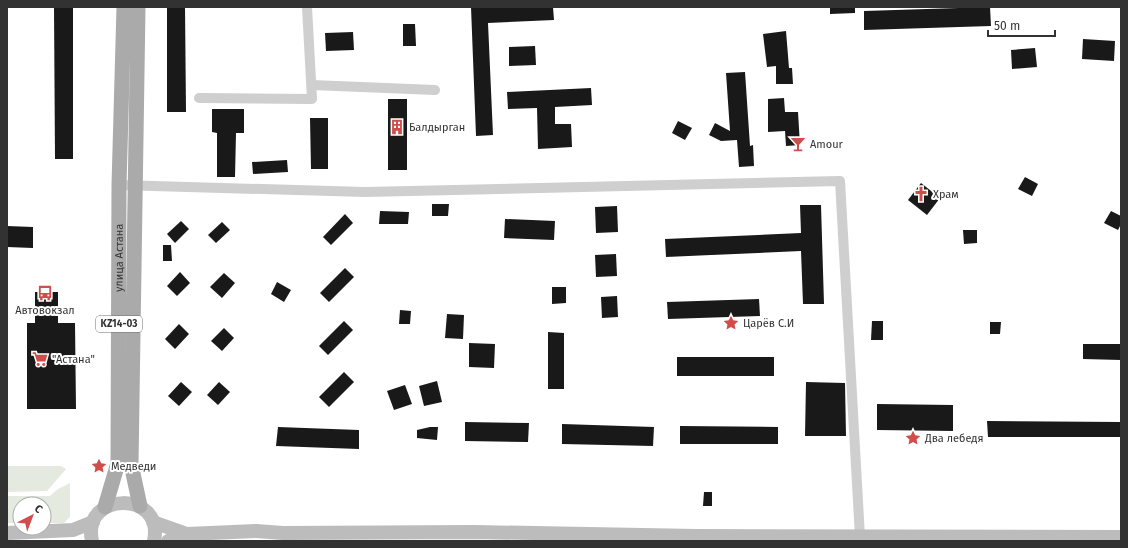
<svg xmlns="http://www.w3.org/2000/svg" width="1128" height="548" font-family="'Fira Sans',sans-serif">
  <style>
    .green { fill: #e4eadf }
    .building { fill: #191919 }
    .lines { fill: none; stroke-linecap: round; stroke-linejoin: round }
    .street { stroke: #cfcfcf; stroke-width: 10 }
    .secondary { stroke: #bcbcbc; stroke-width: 14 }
    .primary { stroke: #aaa; stroke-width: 15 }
    .labels { text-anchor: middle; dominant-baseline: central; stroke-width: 4; stroke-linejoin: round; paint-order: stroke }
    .shield { fill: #fff; stroke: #707070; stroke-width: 1 }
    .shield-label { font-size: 10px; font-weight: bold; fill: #323232 }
    .poi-label { font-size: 11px; fill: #323232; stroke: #fff; text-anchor: start }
    .street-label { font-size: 11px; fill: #323232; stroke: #fff }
  </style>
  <rect width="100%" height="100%" fill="#fff"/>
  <!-- green -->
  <g class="green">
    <polygon points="7,466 61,466 66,469 47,491 7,492"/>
    <polygon points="70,483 70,517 64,523 44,523 44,504 20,504 20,523 7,523 7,496 50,496 58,489"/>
  </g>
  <!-- building -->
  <g class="building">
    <polygon points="54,7 73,7 73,159 55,159"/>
    <polygon points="167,7 185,7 186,112 167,112"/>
    <polygon points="471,7 553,7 554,20 488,23 493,135 476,136"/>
    <polygon points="830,7 855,7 855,13 830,14"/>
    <polygon points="990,7 991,26 864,30 864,11"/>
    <polygon points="403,24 415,24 416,46 403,46"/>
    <polygon points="786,31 789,68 792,68 793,84 776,84 776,66 767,67 763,34"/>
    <polygon points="353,32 354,50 326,51 325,33"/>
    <polygon points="1083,39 1115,41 1114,61 1082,59"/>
    <polygon points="535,46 536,65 509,66 509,47"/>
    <polygon points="1035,48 1037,67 1012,69 1011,50"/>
    <polygon points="745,72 750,146 753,145 754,166 739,167 737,140 721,141 709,135 715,123 730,131 726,73"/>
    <polygon points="591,88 592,105 555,107 555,124 571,124 572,147 538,149 537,108 508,109 507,92"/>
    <polygon points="784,98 785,112 798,112 800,145 786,146 785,131 768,132 768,99"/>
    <rect x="388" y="99" width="19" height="71"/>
    <polygon points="212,109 244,109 244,133 236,133 235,177 217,177 217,133 212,132"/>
    <polygon points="310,118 328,118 328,169 311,169"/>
    <polygon points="678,121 692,128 685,140 672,133"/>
    <polygon points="287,160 288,172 253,174 252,162"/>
    <polygon points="1025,177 1038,184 1032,196 1018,189"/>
    <polygon points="921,183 940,198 927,215 908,200"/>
    <polygon points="432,204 449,204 448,216 432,216"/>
    <polygon points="800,205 821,205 824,304 803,304 801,251 666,257 665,239 801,233"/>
    <polygon points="617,206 618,232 596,233 595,207"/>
    <polygon points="380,211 409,212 408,224 379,224"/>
    <polygon points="1111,211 1121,216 1121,224 1118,230 1104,223"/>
    <polygon points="345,214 353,223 331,245 323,237"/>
    <polygon points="505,219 555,221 554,240 504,238"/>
    <polygon points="181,221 189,229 175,243 167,234"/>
    <polygon points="222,222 230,230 216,243 208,235"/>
    <polygon points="7,226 33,227 33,248 7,247"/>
    <polygon points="963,230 977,230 977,243 964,244"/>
    <polygon points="163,245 171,245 172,261 163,261"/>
    <polygon points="616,254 617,276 596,277 595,255"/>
    <polygon points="345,268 354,277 329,302 320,293"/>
    <polygon points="180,272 190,283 177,296 167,286"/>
    <polygon points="224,273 235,283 222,298 210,287"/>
    <polygon points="277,282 291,290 284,302 271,294"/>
    <polygon points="552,287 566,287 566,303 552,304"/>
    <polygon points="35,292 58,292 58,323 75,323 76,409 27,409 27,323 35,323"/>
    <polygon points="617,296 618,317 602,318 601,297"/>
    <polygon points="759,299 760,316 668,319 667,302"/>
    <polygon points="400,310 411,311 410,324 399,324"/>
    <polygon points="447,314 464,315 463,339 445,338"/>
    <polygon points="344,321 353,330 328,355 319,346"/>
    <polygon points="872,321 883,321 883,340 871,340"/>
    <polygon points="990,322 1001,322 1000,334 990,334"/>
    <polygon points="179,324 189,334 175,349 165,339"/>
    <polygon points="224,328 234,338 222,351 211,341"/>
    <polygon points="548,332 564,333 564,389 548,389"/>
    <polygon points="469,343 495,344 494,368 469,367"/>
    <polygon points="1083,344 1121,344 1121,360 1083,359"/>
    <rect x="677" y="357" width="97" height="19"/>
    <polygon points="344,372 354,382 329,407 319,397"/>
    <polygon points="437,381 442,402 424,406 419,386"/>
    <polygon points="181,382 192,392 179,406 168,396"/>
    <polygon points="219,382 230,392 218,405 207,395"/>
    <polygon points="806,382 845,383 846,436 805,436"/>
    <polygon points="405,385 412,404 394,410 387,391"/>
    <polygon points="877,404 953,405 953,431 877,430"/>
    <polygon points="987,421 1121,422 1121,437 988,437"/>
    <polygon points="465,422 529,423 528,442 465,441"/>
    <polygon points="562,424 654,427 653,446 562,444"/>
    <polygon points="680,426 778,427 778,444 680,444"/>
    <polygon points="278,427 359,430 359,449 276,446"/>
    <polygon points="430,427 438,427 437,440 417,438 417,430"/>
    <polygon points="704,492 712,492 712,506 703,506"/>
  </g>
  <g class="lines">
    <!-- street -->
    <g class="street">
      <polyline points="312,85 435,90"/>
      <polyline points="199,98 312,99 307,7"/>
      <polyline points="119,185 365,192 840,181 860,537"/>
    </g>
    <!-- secondary -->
    <g class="secondary">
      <polyline points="153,522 187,534"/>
      <polyline points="7,533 73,530 93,522"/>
      <path d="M92 541C81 491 165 490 154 541"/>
      <polyline points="168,541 187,534 256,531 283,533 474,532 696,536 1121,537"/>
    </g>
    <!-- primary -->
    <g class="primary">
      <polyline points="138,7 131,464 140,506"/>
      <path id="s1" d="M105 507 118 463 119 185 124 7"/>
    </g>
  </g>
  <!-- icons -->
  <defs>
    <symbol id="building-bare" viewBox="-9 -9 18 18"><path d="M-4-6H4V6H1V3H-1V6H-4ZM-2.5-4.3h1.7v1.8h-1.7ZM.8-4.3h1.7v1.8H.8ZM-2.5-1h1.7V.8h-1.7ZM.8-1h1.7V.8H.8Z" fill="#d14d4c" stroke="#fff" stroke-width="2.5" paint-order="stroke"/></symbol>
    <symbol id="bar-bare" viewBox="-9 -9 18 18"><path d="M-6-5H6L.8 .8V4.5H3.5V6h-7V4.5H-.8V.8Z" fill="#d14d4c" stroke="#fff" stroke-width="2.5" paint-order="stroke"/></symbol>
    <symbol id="church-bare" viewBox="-9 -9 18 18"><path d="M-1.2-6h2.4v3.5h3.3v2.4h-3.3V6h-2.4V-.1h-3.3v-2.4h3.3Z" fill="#d14d4c" stroke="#fff" stroke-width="2.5" paint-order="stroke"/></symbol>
    <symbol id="bus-bare" viewBox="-9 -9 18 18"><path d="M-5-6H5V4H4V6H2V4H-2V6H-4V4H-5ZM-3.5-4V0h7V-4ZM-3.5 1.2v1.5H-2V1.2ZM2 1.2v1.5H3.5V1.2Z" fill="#d14d4c" stroke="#fff" stroke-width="2.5" paint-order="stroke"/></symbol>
    <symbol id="sight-bare" viewBox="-9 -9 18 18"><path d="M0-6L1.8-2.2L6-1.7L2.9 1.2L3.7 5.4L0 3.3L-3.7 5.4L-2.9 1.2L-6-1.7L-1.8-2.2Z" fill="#d14d4c" stroke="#fff" stroke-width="2.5" paint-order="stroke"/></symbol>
    <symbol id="supermarket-bare" viewBox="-9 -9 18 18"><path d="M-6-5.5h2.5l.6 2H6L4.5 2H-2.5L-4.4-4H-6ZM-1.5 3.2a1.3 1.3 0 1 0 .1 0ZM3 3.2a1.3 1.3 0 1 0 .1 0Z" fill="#d14d4c" stroke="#fff" stroke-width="2.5" paint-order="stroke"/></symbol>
  </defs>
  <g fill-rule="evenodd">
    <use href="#building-bare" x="386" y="116" width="22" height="22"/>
    <use href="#bar-bare" x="787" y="133" width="22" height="22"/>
    <use href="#church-bare" x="910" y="183" width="22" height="22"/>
    <use href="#bus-bare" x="34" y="282" width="22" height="22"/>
    <use href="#sight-bare" x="720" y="312" width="22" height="22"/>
    <use href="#supermarket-bare" x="29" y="348" width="22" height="22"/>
    <use href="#sight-bare" x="902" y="427" width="22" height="22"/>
    <use href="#sight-bare" x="88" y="455" width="22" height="22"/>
  </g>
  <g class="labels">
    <!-- shield labels -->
    <rect class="shield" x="96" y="316" width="46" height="16" rx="3"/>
    <g class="shield-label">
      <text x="119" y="324">KZ14-03</text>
    </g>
    <!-- poi labels -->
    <g class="poi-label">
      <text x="409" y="127">Балдырган</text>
      <text x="810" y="144">Amour</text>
      <text x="933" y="194">Храм</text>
      <text x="45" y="310" text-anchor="middle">Автовокзал</text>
      <text x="743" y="323">Царёв С.И</text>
      <text x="52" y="359">"Астана"</text>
      <text x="925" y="438">Два лебедя</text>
      <text x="111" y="466">Медведи</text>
    </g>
    <!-- street labels -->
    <g class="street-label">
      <text stroke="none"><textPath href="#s1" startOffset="251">улица Астана</textPath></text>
    </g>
  </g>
  <!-- border -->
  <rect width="1128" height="548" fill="none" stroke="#323232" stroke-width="16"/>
  <!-- north arrow -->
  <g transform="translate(32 516) rotate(42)"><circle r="19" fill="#ffffff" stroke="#adadad"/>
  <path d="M0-3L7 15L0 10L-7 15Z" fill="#d14d4c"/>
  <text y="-6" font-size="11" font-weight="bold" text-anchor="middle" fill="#323232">С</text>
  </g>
  <!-- scale -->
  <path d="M988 30v6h67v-6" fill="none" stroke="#323232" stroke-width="2"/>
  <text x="994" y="30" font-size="12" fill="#323232" stroke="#ffffff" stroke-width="3" paint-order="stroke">50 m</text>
</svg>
